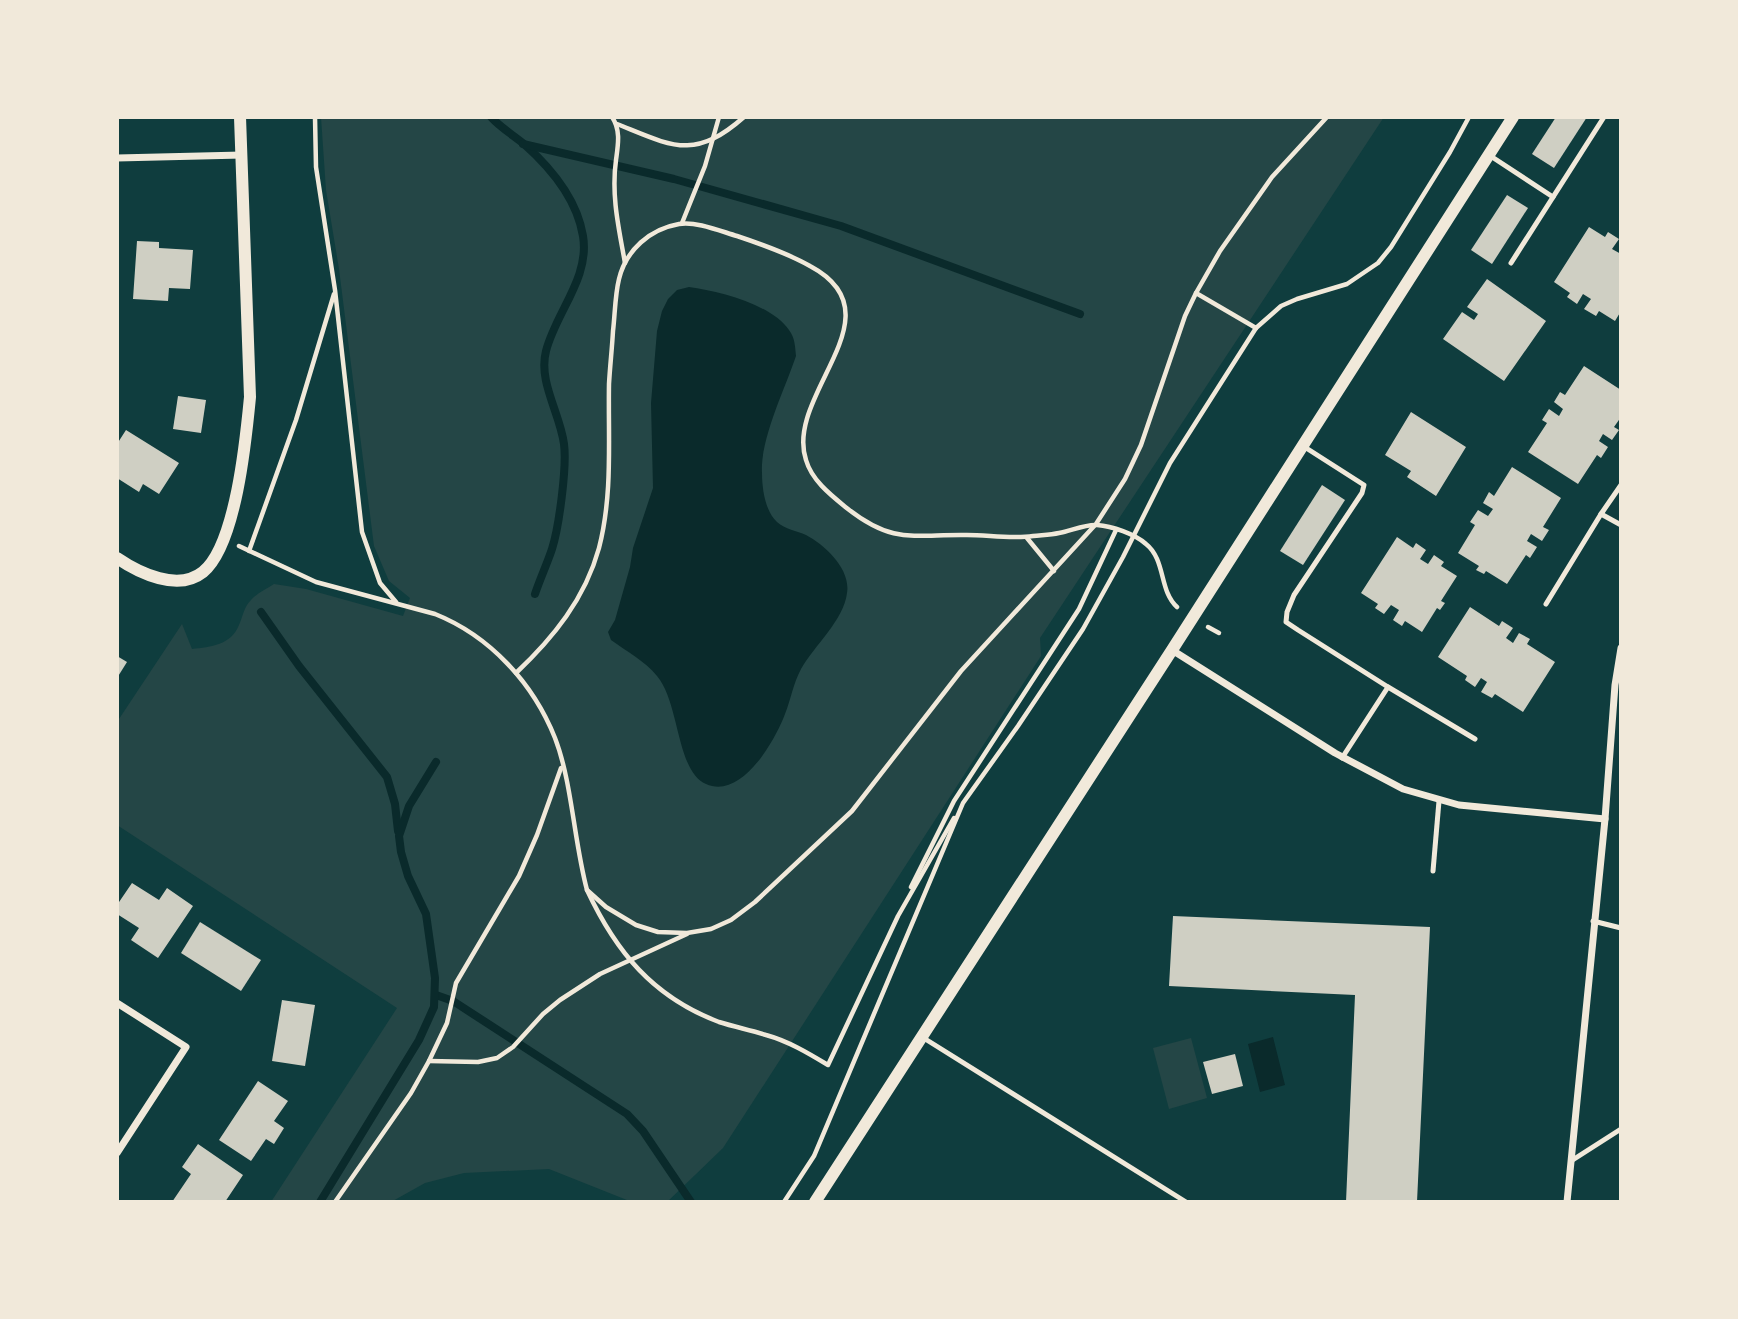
<svg xmlns="http://www.w3.org/2000/svg" width="1738" height="1319" font-family="Helvetica,sans-serif">
  <style>
    .green { fill: #244646 }
    .water { fill: #0a2a2b }
    .lines { fill: none; stroke-linecap: round; stroke-linejoin: round }
    .stream { stroke: #0a2a2b; stroke-width: 8 }
    .building { fill: #cfcfc3 }
    .path { stroke: #f1e9da; stroke-width: 4.5 }
    .service { stroke: #f1e9da; stroke-width: 5 }
    .minor { stroke: #f1e9da; stroke-width: 7 }
    .tertiary { stroke: #f1e9da; stroke-width: 12 }
  </style>
  <rect width="100%" height="100%" fill="#0f3d3e"/>
  <!-- green -->
  <g class="green">
    <path d="M321 117H1384L1040 638 1041 656 723 1148 667 1202H632L549 1169 464 1173 425 1183 391 1202H271L397 1008 117 825V722L182 624 192 649C211 647 231 645 239 625 243 616 244 607 251 600 257 593 267 589 274 584L306 589 403 616 410 598 389 581 374 546 339 269 326 190Z"/>
    <polygon points="1191,1038 1207,1098 1169,1109 1153,1048"/>
  </g>
  <!-- water -->
  <g class="water">
    <path d="M689 287C719 291 771 304 789 330 795 338 795 346 796 356 785 389 760 439 762 473 762 488 765 511 777 522 785 529 797 531 806 535 825 545 851 569 847 593 844 620 814 646 801 669 793 684 791 699 785 714 775 741 741 800 706 784 676 771 680 703 657 676 645 661 626 651 611 640L608 632 615 620 630 567 633 548 653 488 651 403 657 331 662 311 668 299 677 290Z"/>
    <polygon points="1273,1037 1285,1085 1260,1092 1248,1044"/>
  </g>
  <g class="lines">
    <!-- stream -->
    <g class="stream">
      <path d="M491 117C501 128 513 135 524 144 551 168 577 199 583 236 590 278 556 312 546 351 538 382 560 413 564 444 567 467 559 527 552 549 547 564 540 579 535 594"/>
      <polyline points="523,144 674,179 841,226 1080,314"/>
      <polyline points="261,612 299,666 387,777 395,804 398,831"/>
      <polyline points="436,995 453,1001 627,1114 643,1131 691,1202"/>
      <polyline points="320,1202 419,1040 434,1007 435,978 426,914 408,876 401,852 399,836 409,806 436,762"/>
    </g>
  </g>
  <!-- building -->
  <g class="building">
    <polygon points="1556,117 1587,117 1554,168 1532,154"/>
    <polygon points="1507,195 1528,208 1492,264 1471,250"/>
    <polygon points="1589,227 1605,237 1608,232 1619,239 1612,249 1621,254 1621,311 1615,321 1599,311 1596,316 1584,309 1591,299 1583,294 1577,304 1567,297 1570,293 1554,282"/>
    <polygon points="137,241 159,242 159,248 193,250 190,289 169,288 168,301 133,299"/>
    <polygon points="1487,279 1546,321 1504,381 1443,339 1462,312 1474,320 1478,314 1467,307"/>
    <polygon points="1584,366 1621,390 1621,417 1614,427 1619,430 1612,440 1603,434 1599,441 1608,447 1601,458 1597,455 1578,484 1528,452 1547,423 1542,420 1549,409 1559,416 1563,409 1554,402 1560,392 1565,395"/>
    <polygon points="178,396 206,400 201,433 173,429"/>
    <polygon points="1411,412 1466,447 1436,496 1407,477 1411,471 1385,455"/>
    <polygon points="126,430 179,463 159,494 143,484 139,492 117,478 117,444"/>
    <polygon points="1512,467 1561,498 1543,527 1549,530 1542,541 1531,534 1527,541 1537,547 1530,558 1526,555 1507,584 1486,571 1484,574 1476,570 1479,566 1458,553 1475,525 1470,522 1478,510 1488,516 1493,509 1483,503 1489,492 1494,496"/>
    <polygon points="1322,485 1345,500 1303,565 1280,551"/>
    <polygon points="1397,537 1413,548 1416,543 1426,550 1420,559 1428,564 1434,555 1444,562 1441,566 1457,576 1441,601 1445,603 1440,610 1437,608 1422,632 1405,621 1402,626 1393,620 1399,610 1391,605 1384,614 1375,608 1378,604 1361,593"/>
    <polygon points="1470,607 1499,626 1502,621 1513,628 1506,638 1513,643 1519,633 1530,639 1527,644 1555,662 1523,712 1495,694 1492,698 1481,692 1487,682 1481,678 1475,687 1465,680 1467,676 1438,657"/>
    <polygon points="117,656 127,662 117,678"/>
    <polygon points="132,883 159,900 167,888 193,906 158,958 131,940 139,928 117,914 117,905"/>
    <polygon points="1173,916 1430,927 1417,1202 1346,1202 1355,995 1169,986"/>
    <polygon points="200,922 261,960 241,991 181,953"/>
    <polygon points="282,1000 315,1005 305,1066 272,1061"/>
    <polygon points="1235,1054 1243,1086 1212,1094 1203,1062"/>
    <polygon points="258,1081 288,1101 274,1121 284,1128 274,1144 266,1139 251,1161 219,1140"/>
    <polygon points="198,1144 243,1175 225,1202 172,1202 191,1174 182,1167"/>
  </g>
  <g class="lines">
    <!-- path -->
    <g class="path">
      <polyline points="315,117 316,167 335,290 362,532 380,583 396,602"/>
      <path d="M612 117C621 130 618 145 616 160 611 196 619 229 625 263"/>
      <path d="M617 124C672 146 694 161 744 117"/>
      <polyline points="682,223 705,166 719,117"/>
      <polyline points="1196,293 1256,328"/>
      <polyline points="1027,538 1054,571"/>
      <path d="M239 546 316 582 435 614C490 636 533 683 555 738 572 782 574 842 587 890 616 952 653 997 719 1022 735 1027 750 1030 766 1035 788 1041 808 1053 828 1065L898 916 954 818"/>
      <polyline points="249,551 296,420 334,294"/>
      <polyline points="1208,627 1219,633"/>
      <path d="M516 673C553 638 585 599 599 548 613 494 608 439 609 384 610 366 612 349 613 331 615 314 615 295 619 279 626 250 650 229 679 224 696 221 720 231 737 236 761 244 787 253 810 266 902 315 784 394 806 460 812 481 832 496 848 509 894 545 914 534 967 535 988 535 1011 539 1033 536 1041 535 1050 535 1059 533 1071 531 1085 524 1097 525 1112 526 1135 534 1146 544 1166 560 1159 591 1177 607"/>
      <polyline points="911,887 954,801 1079,609 1116,530"/>
      <polyline points="587,890 606,907 636,925 658,932 687,933 711,929 731,920 755,902 852,811 961,671 1096,524 1125,479 1141,445 1185,316 1196,293 1220,251 1272,177 1327,117"/>
      <polyline points="429,1061 478,1062 497,1058 513,1047 543,1014 560,1000 600,974 687,934"/>
      <polyline points="335,1202 411,1093 429,1061 447,1023 456,983 519,876 537,835 561,768"/>
      <polyline points="784,1202 814,1156 963,803 1018,726 1083,629 1123,557 1170,463 1256,328 1281,306 1297,299 1347,284 1378,263 1391,247 1450,152 1469,117"/>
    </g>
    <!-- service -->
    <g class="service">
      <polyline points="1489,155 1553,197"/>
      <polyline points="1511,263 1604,117"/>
      <polyline points="1303,446 1364,485 1362,493 1294,595 1287,612 1286,622 1298,630 1388,687 1342,758"/>
      <polyline points="1601,514 1621,485"/>
      <polyline points="1546,604 1601,514 1621,525"/>
      <polyline points="1388,687 1475,739"/>
      <polyline points="1433,871 1439,801"/>
      <polyline points="1593,921 1621,928"/>
      <polyline points="922,1037 1186,1202"/>
      <polyline points="1571,1161 1621,1129"/>
    </g>
    <!-- minor -->
    <g class="minor">
      <polyline points="117,158 242,155"/>
      <polyline points="1172,650 1335,753 1403,789 1459,805 1605,819"/>
      <polyline points="117,1003 186,1047 117,1153"/>
      <polyline points="1567,1202 1605,819 1615,685 1621,648"/>
    </g>
    <!-- tertiary -->
    <g class="tertiary">
      <path d="M117 558C139 573 178 592 203 572 236 545 246 439 250 397L240 117"/>
      <polyline points="815,1202 1172,650 1513,117"/>
    </g>
  </g>
  <!-- border -->
  <rect width="1738" height="1319" fill="none" stroke="#f1e9da" stroke-width="238"/>
</svg>
